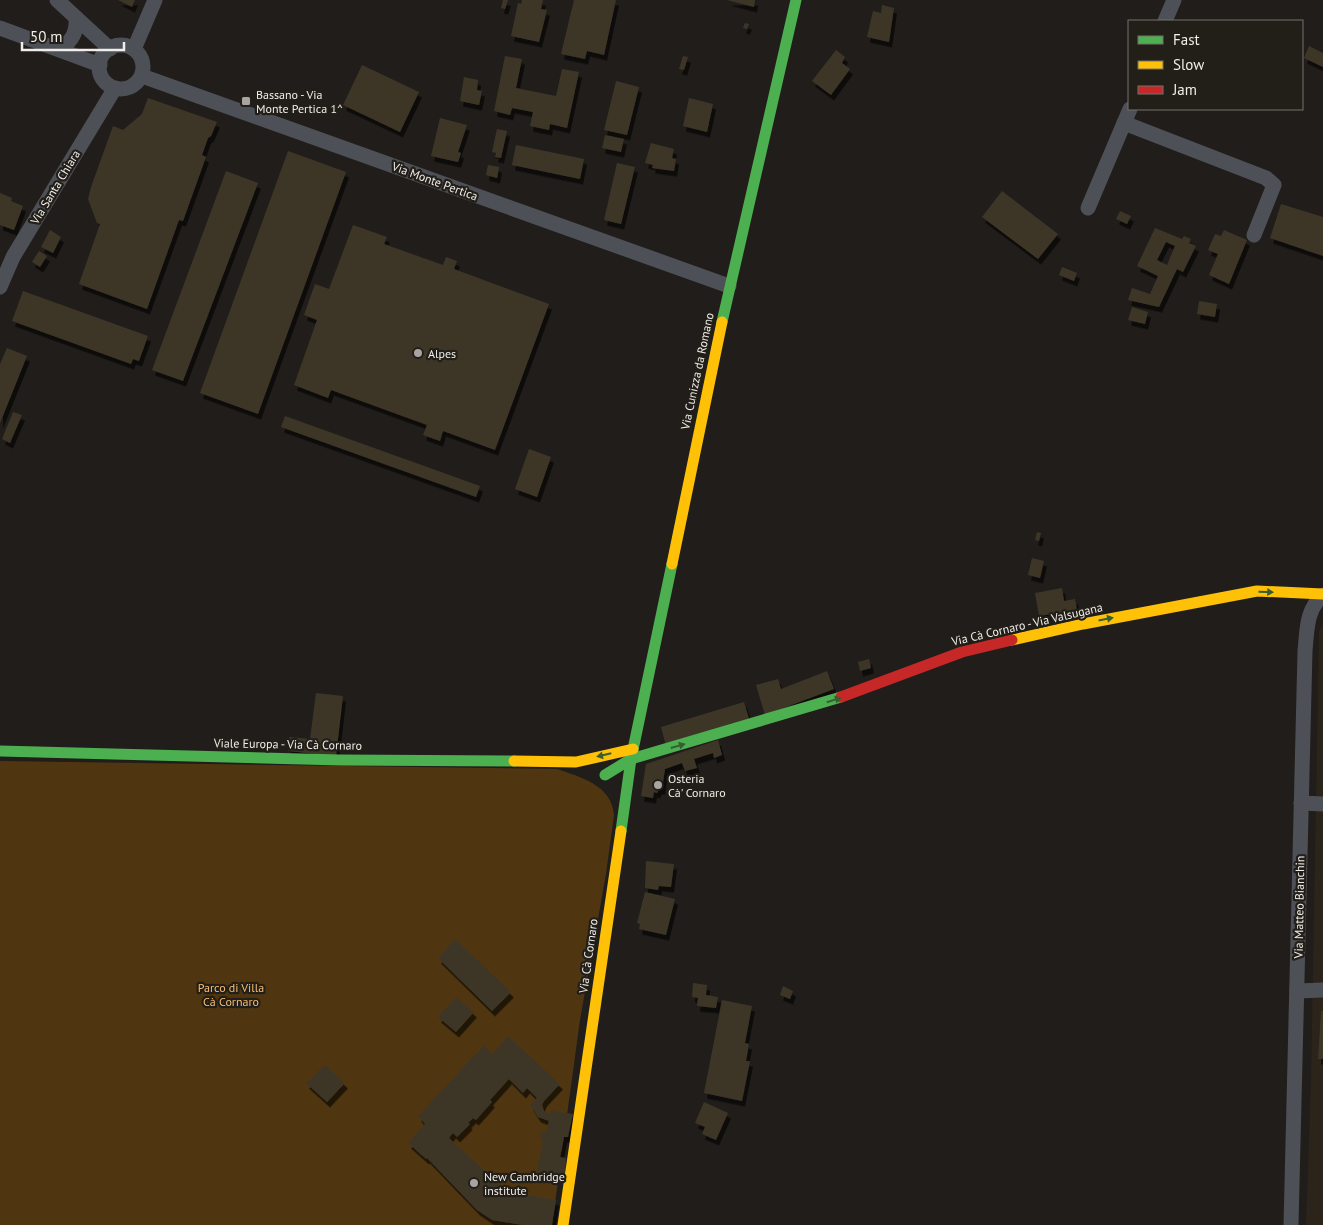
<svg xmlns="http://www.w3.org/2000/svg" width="1323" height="1225" font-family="'PT Sans',sans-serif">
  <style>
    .built { fill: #2b241a }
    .green { fill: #503610 }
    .building { fill: #3e3628; fill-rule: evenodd; filter: url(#shadow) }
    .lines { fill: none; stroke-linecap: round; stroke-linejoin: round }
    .street { stroke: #4d5056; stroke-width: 15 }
    .fast { stroke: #4caf50; stroke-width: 11 }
    .slow { stroke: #ffc107; stroke-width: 11 }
    .jam { stroke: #c62828; stroke-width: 11 }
    .oneway { fill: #355f31 }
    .poi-dot { fill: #a7a4a1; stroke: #221e18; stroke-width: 2 }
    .labels { text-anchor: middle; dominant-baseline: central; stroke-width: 4.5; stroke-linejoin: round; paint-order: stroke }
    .poi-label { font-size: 12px; fill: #f0edea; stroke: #221e18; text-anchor: start }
    .street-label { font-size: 12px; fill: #f0edea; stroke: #221e18 }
    .park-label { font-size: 12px; fill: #fabe6f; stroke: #221e18 }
  </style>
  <defs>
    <filter id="shadow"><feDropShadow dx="3" dy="5.5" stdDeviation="0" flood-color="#0009"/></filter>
  </defs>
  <rect width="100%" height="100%" fill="#201d1a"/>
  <!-- built -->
  <polygon class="built" points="1323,625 1323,1225 1306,1225 1311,1081 1319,631"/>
  <!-- green -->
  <path class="green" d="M0 761 557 769C580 777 612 785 614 815L606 874 580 1020 552 1225H0Z"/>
  <!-- building -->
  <g class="building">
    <polygon points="118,0 135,0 132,7"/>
    <polygon points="503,0 508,0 505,9 501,8"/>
    <polygon points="522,0 543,0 541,9 547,10 539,42 511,36 518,3 521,4"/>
    <polygon points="574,0 616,0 604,55 587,51 585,59 561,54"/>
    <polygon points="727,0 755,0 754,7"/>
    <polygon points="882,5 894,8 889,42 867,37 873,11 881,13"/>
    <polygon points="745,23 749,24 747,29 743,28"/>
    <polygon points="1309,46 1323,53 1323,67 1304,58"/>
    <polygon points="836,50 845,57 842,63 850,69 831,95 812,81"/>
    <polygon points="505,56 522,59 516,88 556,96 562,69 579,72 567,128 550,124 549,130 530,126 533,112 512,108 510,115 494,111"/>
    <polygon points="683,56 688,57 684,70 679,69"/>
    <polygon points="362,65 419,92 400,132 343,105"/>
    <polygon points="464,77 478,80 477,90 482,91 479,105 460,101"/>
    <polygon points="616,81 639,87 627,135 604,130"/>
    <polygon points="148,98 217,122 211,136 208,138 202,155 206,157 183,221 179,220 147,309 79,284 100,224 97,223 88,199 91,187 113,126 123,130 142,114"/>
    <polygon points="689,98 713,104 707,132 683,126"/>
    <polygon points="440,118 467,125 458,152 461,153 458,162 431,156"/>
    <polygon points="497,129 507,131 501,158 495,157 496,153 492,152"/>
    <polygon points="605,135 624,139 621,152 602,148"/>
    <polygon points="651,143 674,149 672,158 676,159 674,171 652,168 653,165 645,163"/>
    <polygon points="516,145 584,159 580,179 512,165"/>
    <polygon points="288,151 346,172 258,414 200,393"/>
    <polygon points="617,163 635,167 621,224 604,220"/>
    <polygon points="488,165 499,167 497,178 486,175"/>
    <polygon points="226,171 258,183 183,381 152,370"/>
    <polygon points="1002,191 1058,234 1038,259 982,217"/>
    <polygon points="0,193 12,198 11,201 23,206 14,230 0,225"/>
    <polygon points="1281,204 1323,217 1323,256 1270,238"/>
    <polygon points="1120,211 1131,216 1127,224 1116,219"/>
    <polygon points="353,225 387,237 384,244 443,265 446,257 457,261 454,269 549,304 495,450 443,431 440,441 423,435 427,425 331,390 328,398 294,385 317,320 304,315 315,284 329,289"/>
    <path d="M1155 228 1182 239 1184 236 1191 239 1189 243 1196 246 1183 272 1177 269 1159 307 1128 300 1132 288 1150 294 1158 276 1137 266ZM1166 242 1175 246 1167 265 1157 260Z"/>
    <polygon points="50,230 61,237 53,253 41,247"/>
    <polygon points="1224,230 1247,240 1229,284 1209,275 1218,254 1208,250 1215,234 1221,236"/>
    <polygon points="39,251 47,256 40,267 32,262"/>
    <polygon points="1062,267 1077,273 1074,281 1059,275"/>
    <polygon points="23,291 148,336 139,361 133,359 131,364 12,321"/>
    <polygon points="1199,301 1217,304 1215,317 1197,314"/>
    <polygon points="1132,307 1148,312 1145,324 1128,320"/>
    <polygon points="7,348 27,356 0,423 0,364"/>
    <polygon points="13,412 22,415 10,443 2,439"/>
    <polygon points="285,416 480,486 476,497 281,427"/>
    <polygon points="529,449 551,457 537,497 515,489"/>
    <polygon points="1037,532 1041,533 1039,541 1035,540"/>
    <polygon points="1032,558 1044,561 1040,578 1028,575"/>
    <polygon points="1062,588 1064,601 1075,599 1077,610 1039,616 1035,593"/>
    <polygon points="869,659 871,668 860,671 858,662"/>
    <polygon points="827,671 834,689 765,715 756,685 778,679 781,689"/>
    <polygon points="316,693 343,696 336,756 288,751 289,737 310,739"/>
    <polygon points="744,702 750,722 666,746 661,727"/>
    <polygon points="718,740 722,755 714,758 713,753 694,759 697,768 685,771 682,763 665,769 662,789 659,789 657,793 654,792 653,798 641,796 646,764"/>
    <polygon points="646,861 674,864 671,887 659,886 658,890 645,888"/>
    <polygon points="645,892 675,899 666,935 639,929 640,924 637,923"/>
    <polygon points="455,939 511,992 492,1011 438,958"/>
    <polygon points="693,983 707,985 706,995 718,997 716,1008 697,1006 698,998 692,997"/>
    <polygon points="783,986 793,991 790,999 780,995"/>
    <polygon points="456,997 474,1012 456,1032 438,1017"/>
    <polygon points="722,1000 752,1006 745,1043 749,1044 746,1061 750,1061 742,1101 704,1093"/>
    <polygon points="1321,1011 1323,1011 1323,1059 1318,1059"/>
    <polygon points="508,1036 560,1084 544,1101 542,1105 544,1111 550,1114 551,1110 573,1114 568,1137 564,1137 560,1157 566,1158 565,1178 543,1174 543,1172 537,1171 543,1139 540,1138 541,1131 546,1132 549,1121 538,1117 530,1105 537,1098 527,1088 523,1093 509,1079 490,1100 492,1102 476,1120 473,1118 468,1123 470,1124 457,1137 453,1133 449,1138 506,1190 556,1200 552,1225 523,1225 492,1220 477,1210 427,1158 426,1159 408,1143 425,1124 418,1116 484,1045 492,1054"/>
    <polygon points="325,1065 345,1083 327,1102 306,1083"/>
    <polygon points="704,1102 728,1113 716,1140 702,1134 705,1127 695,1123"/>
  </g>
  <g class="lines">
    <!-- street -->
    <g class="street">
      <polyline points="57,0 110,49"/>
      <polyline points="1165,21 1174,0"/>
      <polyline points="0,28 100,65"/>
      <circle cx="121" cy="67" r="22"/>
      <path d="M61 49C72 40 77 33 76 18"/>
      <polyline points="134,49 155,0"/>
      <polyline points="142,76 729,286"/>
      <polyline points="1124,123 1266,178 1274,185 1254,235"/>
      <polyline points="1088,208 1130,109"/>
      <polyline points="0,287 13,257 115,88"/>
      <polyline points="1301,803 1323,804"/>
      <polyline points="1297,991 1323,990"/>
      <path d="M1291 1225 1305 651C1307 631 1306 609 1323 595"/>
    </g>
    <!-- fast -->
    <g class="fast">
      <polyline points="722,322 796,0"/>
      <polyline points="0,751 340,760 514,761"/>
      <polyline points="605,775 631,759 841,697"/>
      <polyline points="621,831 631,759 672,564"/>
    </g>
    <!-- slow -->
    <g class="slow">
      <polyline points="672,564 722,322"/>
      <polyline points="1012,640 1083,624 1257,591 1323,594"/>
      <polyline points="514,761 576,762 633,749"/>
      <polyline points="563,1225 621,831"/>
    </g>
    <!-- jam -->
    <polyline class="jam" points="841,697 962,652 1012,640"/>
  </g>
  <!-- one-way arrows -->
  <defs><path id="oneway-solid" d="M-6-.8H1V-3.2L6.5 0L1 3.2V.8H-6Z" transform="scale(1.25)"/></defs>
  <g class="oneway">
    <use href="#oneway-solid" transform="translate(1266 592) rotate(2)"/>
    <use href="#oneway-solid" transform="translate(1106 619) rotate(-11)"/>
    <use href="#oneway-solid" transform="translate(834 700) rotate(-17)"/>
    <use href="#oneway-solid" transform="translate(678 746) rotate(-16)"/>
    <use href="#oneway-solid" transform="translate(604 755) rotate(167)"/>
  </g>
  <!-- markers -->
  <g class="poi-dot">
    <rect x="241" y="96" width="10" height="10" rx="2.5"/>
    <circle cx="418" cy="353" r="5"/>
    <circle cx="658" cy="785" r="5"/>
    <circle cx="474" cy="1183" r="5"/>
  </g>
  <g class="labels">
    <!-- poi labels -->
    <g class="poi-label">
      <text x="256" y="94">Bassano - Via<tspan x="256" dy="14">Monte Pertica 1^</tspan></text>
      <text x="428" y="353">Alpes</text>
      <text x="668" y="778">Osteria<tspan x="668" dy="14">Cà' Cornaro</tspan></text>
      <text x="484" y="1176">New Cambridge<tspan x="484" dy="14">institute</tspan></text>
    </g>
    <!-- street labels -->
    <g class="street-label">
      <text transform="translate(435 181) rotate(20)">Via Monte Pertica</text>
      <text transform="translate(55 187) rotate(-59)">Via Santa Chiara</text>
      <text transform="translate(697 371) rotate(-78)">Via Cunizza da Romano</text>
      <text transform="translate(1027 624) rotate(-13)">Via Cà Cornaro - Via Valsugana</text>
      <text transform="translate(288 744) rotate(1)">Viale Europa - Via Cà Cornaro</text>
      <text transform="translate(1299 907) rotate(-89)">Via Matteo Bianchin</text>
      <text transform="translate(588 956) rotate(-82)">Via Cà Cornaro</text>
    </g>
    <!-- park labels -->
    <g class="park-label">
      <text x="231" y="987">Parco di Villa<tspan x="231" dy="14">Cà Cornaro</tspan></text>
    </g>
  </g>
  <!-- legend -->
  <rect x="1128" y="20" width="175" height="90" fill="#221e18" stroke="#74716c"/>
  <rect x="1138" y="36" width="25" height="8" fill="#4caf50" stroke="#74716c"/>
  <text x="1173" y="45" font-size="15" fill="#f0edea">Fast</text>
  <rect x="1138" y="61" width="25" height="8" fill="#ffc107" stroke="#74716c"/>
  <text x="1173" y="70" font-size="15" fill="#f0edea">Slow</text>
  <rect x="1138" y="86" width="25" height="8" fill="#c62828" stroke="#74716c"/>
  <text x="1173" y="95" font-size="15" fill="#f0edea">Jam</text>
  <!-- scale -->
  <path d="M22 42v8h102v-8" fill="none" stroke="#f0edea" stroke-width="2.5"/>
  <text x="30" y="42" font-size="15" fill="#f0edea" stroke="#221e18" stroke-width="4" paint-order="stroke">50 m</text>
</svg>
